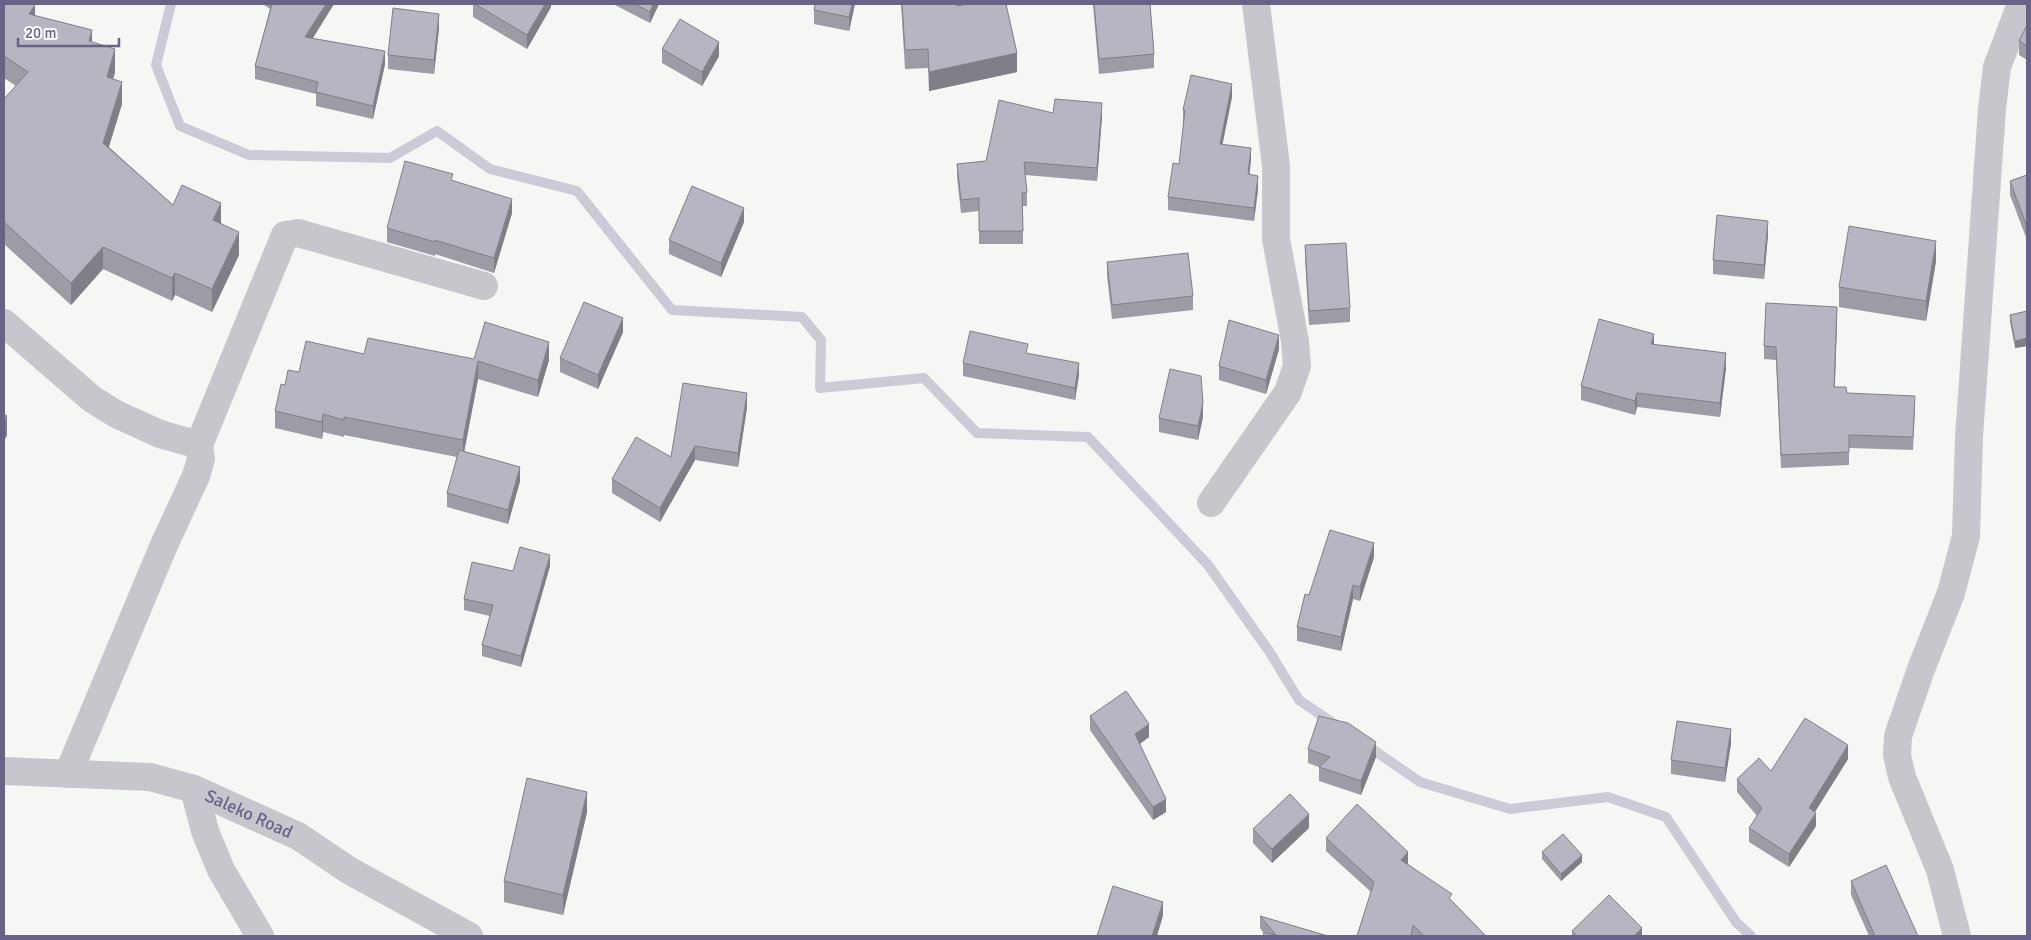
<svg xmlns="http://www.w3.org/2000/svg" width="2031" height="940" font-family="Signika,sans-serif">
  <style>
    .lines { fill: none; stroke-linecap: round; stroke-linejoin: round }
    .stream { stroke: #cbcbd7; stroke-width: 10 }
    .minor { stroke: #c7c6cd; stroke-width: 28 }
    .wall { fill: #9d9ca6 }
    .shaded-wall { fill: #807f87 }
    .building { fill: #b7b5c1; stroke: #807f87 }
    .labels { text-anchor: middle; dominant-baseline: central; stroke-width: 5; stroke-linejoin: round; paint-order: stroke }
    .street-label { font-size: 18px; fill: #696387; stroke: #fff }
  </style>
  <rect width="100%" height="100%" fill="#f4f7f3"/>
  <g class="lines">
    <!-- stream -->
    <g class="stream">
      <polyline points="171,4 156,65 180,126 249,155 390,158 437,131 490,169 577,191 672,310 802,317 821,340 820,388 924,378 977,433 1088,437 1208,565 1269,651 1299,700 1336,725"/>
      <polyline points="1365,744 1420,782 1510,809 1608,797 1666,817 1736,922 1751,936"/>
    </g>
    <!-- minor -->
    <g class="minor">
      <polyline points="4,323 92,399 116,414 160,434 199,445 201,459 196,476 164,545 68,774"/>
      <polyline points="199,445 285,235 298,233 484,286"/>
      <polyline points="1211,503 1288,392 1297,366 1295,341 1276,239 1276,166 1256,4"/>
      <path id="s1" d="M4 771 150 777 194 789 298 836 350 871 469 936"/>
      <polyline points="194,789 205,831 221,870 260,936"/>
      <polyline points="1957,936 1940,870 1902,777 1897,755 1898,736 1921,669 1951,593 1966,536 1969,437 1992,109 1997,67 2021,4"/>
    </g>
  </g>
  <!-- wall -->
  <g class="wall">
    <polygon points="4,4 35,16 92,42 115,72 113,79 122,104 109,147 173,205 221,224 239,255 212,312 175,295 172,301 103,269 71,305 4,244 4,99 16,86 4,78"/>
    <polygon points="263,4 334,4 312,38 385,64 373,119 316,106 316,94 255,79 255,66 270,9"/>
    <polygon points="473,4 551,4 551,7 527,49 473,17"/>
    <polygon points="613,4 659,4 650,23"/>
    <polygon points="815,4 855,4 849,31 814,24 814,10"/>
    <polygon points="901,4 957,4 957,6 1017,72 929,91 928,68 905,69"/>
    <polygon points="1093,4 1150,4 1154,54 1154,68 1099,74"/>
    <polygon points="2027,25 2027,60 2019,55 2019,41"/>
    <polygon points="439,28 434,74 388,69 388,55"/>
    <polygon points="662,49 719,56 702,86 662,63"/>
    <polygon points="1232,97 1222,144 1251,160 1249,175 1258,189 1254,221 1168,210 1168,197 1179,164 1184,122 1183,122 1183,110"/>
    <polygon points="1053,113 1102,116 1097,181 1025,175 1027,192 1027,206 1023,206 1023,244 979,244 979,211 961,213 957,177 957,164 986,161"/>
    <polygon points="2027,175 2027,240 2010,195 2010,181"/>
    <polygon points="453,180 512,213 494,273 435,254 435,256 387,242 387,228"/>
    <polygon points="744,222 721,277 669,254 669,240"/>
    <polygon points="1768,235 1764,279 1713,274 1713,260"/>
    <polygon points="1305,245 1350,308 1350,322 1309,325 1305,259"/>
    <polygon points="1936,261 1926,321 1839,307 1839,287"/>
    <polygon points="1107,262 1193,296 1193,310 1112,319 1107,276"/>
    <polygon points="2027,311 2027,346 2015,348 2010,322 2010,315"/>
    <polygon points="1837,320 1835,387 1847,393 1915,409 1913,450 1849,448 1849,465 1781,468 1776,360 1764,359 1764,346"/>
    <polygon points="623,332 598,389 560,372 560,358"/>
    <polygon points="1654,344 1726,368 1720,417 1637,407 1635,415 1581,400 1581,386"/>
    <polygon points="1279,349 1266,394 1219,380 1219,366"/>
    <polygon points="1028,353 1079,375 1075,400 963,376 963,363"/>
    <polygon points="364,354 474,359 549,360 538,397 478,379 464,451 520,481 508,524 447,507 447,493 457,457 344,435 344,437 323,432 322,439 275,428 275,411 285,385 299,372"/>
    <polygon points="747,407 738,467 695,460 660,522 612,493 612,479 671,457"/>
    <polygon points="1203,417 1198,440 1159,432 1159,418"/>
    <polygon points="1374,557 1360,601 1353,599 1341,651 1297,641 1297,627 1309,595"/>
    <polygon points="550,566 521,667 482,656 482,645 490,616 464,610 464,599 513,571"/>
    <polygon points="1090,716 1149,737 1140,744 1166,812 1153,820 1090,730"/>
    <polygon points="1731,743 1725,782 1671,774 1671,760"/>
    <polygon points="1308,749 1376,757 1361,795 1319,781 1319,767 1308,763"/>
    <polygon points="1848,759 1815,812 1816,826 1789,867 1749,842 1749,828 1757,816 1737,792 1737,779 1771,771"/>
    <polygon points="587,812 563,915 504,902 504,881"/>
    <polygon points="1309,828 1272,863 1253,843 1253,829"/>
    <polygon points="1326,838 1408,864 1452,901 1486,936 1357,936 1371,892 1326,851"/>
    <polygon points="1542,852 1582,862 1561,881 1542,859"/>
    <polygon points="1851,881 1918,936 1869,936 1851,895"/>
    <polygon points="1260,916 1328,936 1263,936 1264,934 1260,928"/>
    <polygon points="1572,931 1642,936 1572,936"/>
  </g>
  <!-- shaded-wall -->
  <g class="shaded-wall">
    <polygon points="326,4 334,4 305,51 305,37"/>
    <polygon points="545,4 551,4 551,7 527,49 527,35"/>
    <polygon points="653,4 659,4 650,23 650,12"/>
    <polygon points="852,4 855,4 849,31 849,17"/>
    <polygon points="35,5 35,27 29,14"/>
    <polygon points="439,14 439,28 434,74 434,60"/>
    <polygon points="92,30 92,52 89,41"/>
    <polygon points="719,42 719,56 702,86 702,72"/>
    <polygon points="115,49 115,72 107,100 107,77"/>
    <polygon points="385,51 385,64 373,119 373,106"/>
    <polygon points="1017,53 1017,72 929,91 929,72"/>
    <polygon points="122,82 122,104 103,165 103,143"/>
    <polygon points="1232,84 1232,97 1220,157 1220,144"/>
    <polygon points="1102,103 1102,116 1097,181 1097,168"/>
    <polygon points="1251,148 1251,160 1248,187 1248,174"/>
    <polygon points="1258,176 1258,189 1254,221 1254,208"/>
    <polygon points="512,199 512,213 494,273 494,258"/>
    <polygon points="221,203 221,226 213,220"/>
    <polygon points="744,208 744,222 721,277 721,263"/>
    <polygon points="1768,221 1768,235 1764,279 1764,265"/>
    <polygon points="239,232 239,255 212,312 212,289"/>
    <polygon points="1936,241 1936,261 1926,321 1926,301"/>
    <polygon points="103,247 103,269 71,305 71,283"/>
    <polygon points="175,273 175,295 172,301 172,278"/>
    <polygon points="1837,307 1837,320 1834,401 1834,387"/>
    <polygon points="623,318 623,332 598,389 598,375"/>
    <polygon points="1654,334 1654,348 1651,344"/>
    <polygon points="1279,335 1279,349 1266,394 1266,380"/>
    <polygon points="2027,338 2027,346 2015,348 2015,341"/>
    <polygon points="549,342 549,360 538,397 538,380"/>
    <polygon points="1726,353 1726,368 1720,417 1720,403"/>
    <polygon points="478,361 478,379 463,458 463,440"/>
    <polygon points="1079,363 1079,375 1075,400 1075,388"/>
    <polygon points="747,393 747,407 738,467 738,453"/>
    <polygon points="1637,393 1637,407 1635,415 1635,401"/>
    <polygon points="1203,403 1203,417 1198,440 1198,426"/>
    <polygon points="323,414 323,432 322,439 322,422"/>
    <polygon points="7,416 7,436 4,440 4,420"/>
    <polygon points="695,446 695,460 660,522 660,508"/>
    <polygon points="520,467 520,481 508,524 508,510"/>
    <polygon points="1374,543 1374,557 1360,601 1360,587"/>
    <polygon points="550,555 550,566 521,667 521,656"/>
    <polygon points="1353,585 1353,599 1341,651 1341,637"/>
    <polygon points="1149,724 1149,737 1135,747 1135,734"/>
    <polygon points="1731,729 1731,743 1725,782 1725,768"/>
    <polygon points="1376,742 1376,757 1361,795 1361,781"/>
    <polygon points="1848,745 1848,759 1809,821 1809,808"/>
    <polygon points="587,792 587,812 563,915 563,895"/>
    <polygon points="1166,799 1166,812 1153,820 1153,807"/>
    <polygon points="1816,813 1816,826 1789,867 1789,854"/>
    <polygon points="1309,814 1309,828 1272,863 1272,849"/>
    <polygon points="1408,852 1408,865 1401,860"/>
    <polygon points="1582,855 1582,862 1561,881 1561,874"/>
    <polygon points="1163,902 1163,916 1157,936 1152,936"/>
    <polygon points="1642,928 1642,936 1634,936"/>
  </g>
  <!-- building -->
  <g class="building">
    <polygon points="4,4 33,4 35,5 29,14 92,30 89,41 115,49 107,77 122,82 103,143 173,205 182,185 221,203 213,220 239,232 212,289 175,273 172,278 103,247 71,283 4,222 4,99 28,72 4,56"/>
    <polygon points="272,4 326,4 305,37 385,51 373,106 316,92 318,82 255,66"/>
    <polygon points="475,4 545,4 527,35"/>
    <polygon points="635,4 653,4 650,12"/>
    <polygon points="815,4 852,4 849,17 814,10"/>
    <polygon points="902,4 957,4 957,6 967,4 1006,4 1017,53 929,72 928,49 905,50"/>
    <polygon points="1094,4 1150,4 1154,54 1099,59"/>
    <polygon points="393,8 439,14 434,60 388,55"/>
    <polygon points="680,19 719,42 702,72 662,49"/>
    <polygon points="2027,25 2027,46 2019,41"/>
    <polygon points="1191,75 1232,84 1220,144 1251,148 1248,174 1258,176 1254,208 1168,197 1173,163 1179,164 1185,110 1183,110"/>
    <polygon points="1055,99 1102,103 1097,168 1024,162 1027,192 1022,193 1023,231 979,231 979,198 961,200 957,164 986,161 999,100 1053,113"/>
    <polygon points="405,161 453,174 451,180 512,199 494,258 435,240 435,242 387,228"/>
    <polygon points="2027,175 2027,227 2010,181"/>
    <polygon points="692,186 744,208 721,263 669,240"/>
    <polygon points="1717,215 1768,221 1764,265 1713,260"/>
    <polygon points="1849,226 1936,241 1926,301 1839,287"/>
    <polygon points="1346,243 1350,308 1309,311 1305,245"/>
    <polygon points="1188,253 1193,296 1112,305 1107,262"/>
    <polygon points="584,302 623,318 598,375 560,358"/>
    <polygon points="1766,303 1837,307 1834,387 1846,387 1847,393 1915,396 1913,437 1849,435 1849,452 1781,455 1776,347 1764,346"/>
    <polygon points="2027,311 2027,338 2015,341 2010,315"/>
    <polygon points="1599,319 1654,334 1651,344 1726,353 1720,403 1637,393 1635,401 1581,386"/>
    <polygon points="1229,320 1279,335 1266,380 1219,366"/>
    <polygon points="485,322 549,342 538,380 478,361 463,440 344,417 344,420 323,414 322,422 275,411 281,384 285,385 288,370 299,372 306,341 364,354 368,338 474,359"/>
    <polygon points="970,331 1028,344 1026,353 1079,363 1075,388 963,363"/>
    <polygon points="1170,369 1201,376 1203,403 1198,426 1159,418"/>
    <polygon points="683,383 747,393 738,453 695,446 660,508 612,479 636,437 671,457"/>
    <polygon points="4,414 7,416 4,420"/>
    <polygon points="459,450 520,467 508,510 447,493"/>
    <polygon points="1330,530 1374,543 1360,587 1353,585 1341,637 1297,627 1305,594 1309,595"/>
    <polygon points="520,547 550,555 521,656 482,645 493,605 464,599 472,562 513,571"/>
    <polygon points="1126,691 1149,724 1135,734 1166,799 1153,807 1090,716"/>
    <polygon points="1319,716 1348,723 1376,742 1361,781 1319,767 1330,757 1308,749"/>
    <polygon points="1805,718 1848,745 1809,808 1816,813 1789,854 1749,828 1762,808 1737,779 1759,758 1771,771"/>
    <polygon points="1677,721 1731,729 1725,768 1671,760"/>
    <polygon points="527,778 587,792 563,895 504,881"/>
    <polygon points="1290,794 1309,814 1272,849 1253,829"/>
    <polygon points="1357,804 1408,852 1401,860 1452,894 1449,898 1486,936 1424,936 1413,925 1411,936 1357,936 1374,882 1326,838"/>
    <polygon points="1563,834 1582,855 1561,874 1542,852"/>
    <polygon points="1886,865 1918,936 1875,936 1851,881"/>
    <polygon points="1113,886 1163,902 1152,936 1097,936"/>
    <polygon points="1609,895 1642,928 1634,936 1577,936 1572,931"/>
    <polygon points="1260,916 1328,936 1263,936 1264,933 1276,935"/>
  </g>
  <g class="labels">
    <!-- street labels -->
    <g class="street-label">
      <text stroke="none"><textPath href="#s1" startOffset="252">Saleko Road</textPath></text>
    </g>
  </g>
  <!-- border -->
  <rect width="2031" height="940" fill="none" stroke="#696387" stroke-width="10"/>
  <!-- scale -->
  <path d="M18 38v8h101v-8" fill="none" stroke="#696387" stroke-width="2.5"/>
  <text x="25" y="38" font-size="15" fill="#696387" stroke="#ffffff" stroke-width="4" paint-order="stroke">20 m</text>
</svg>
